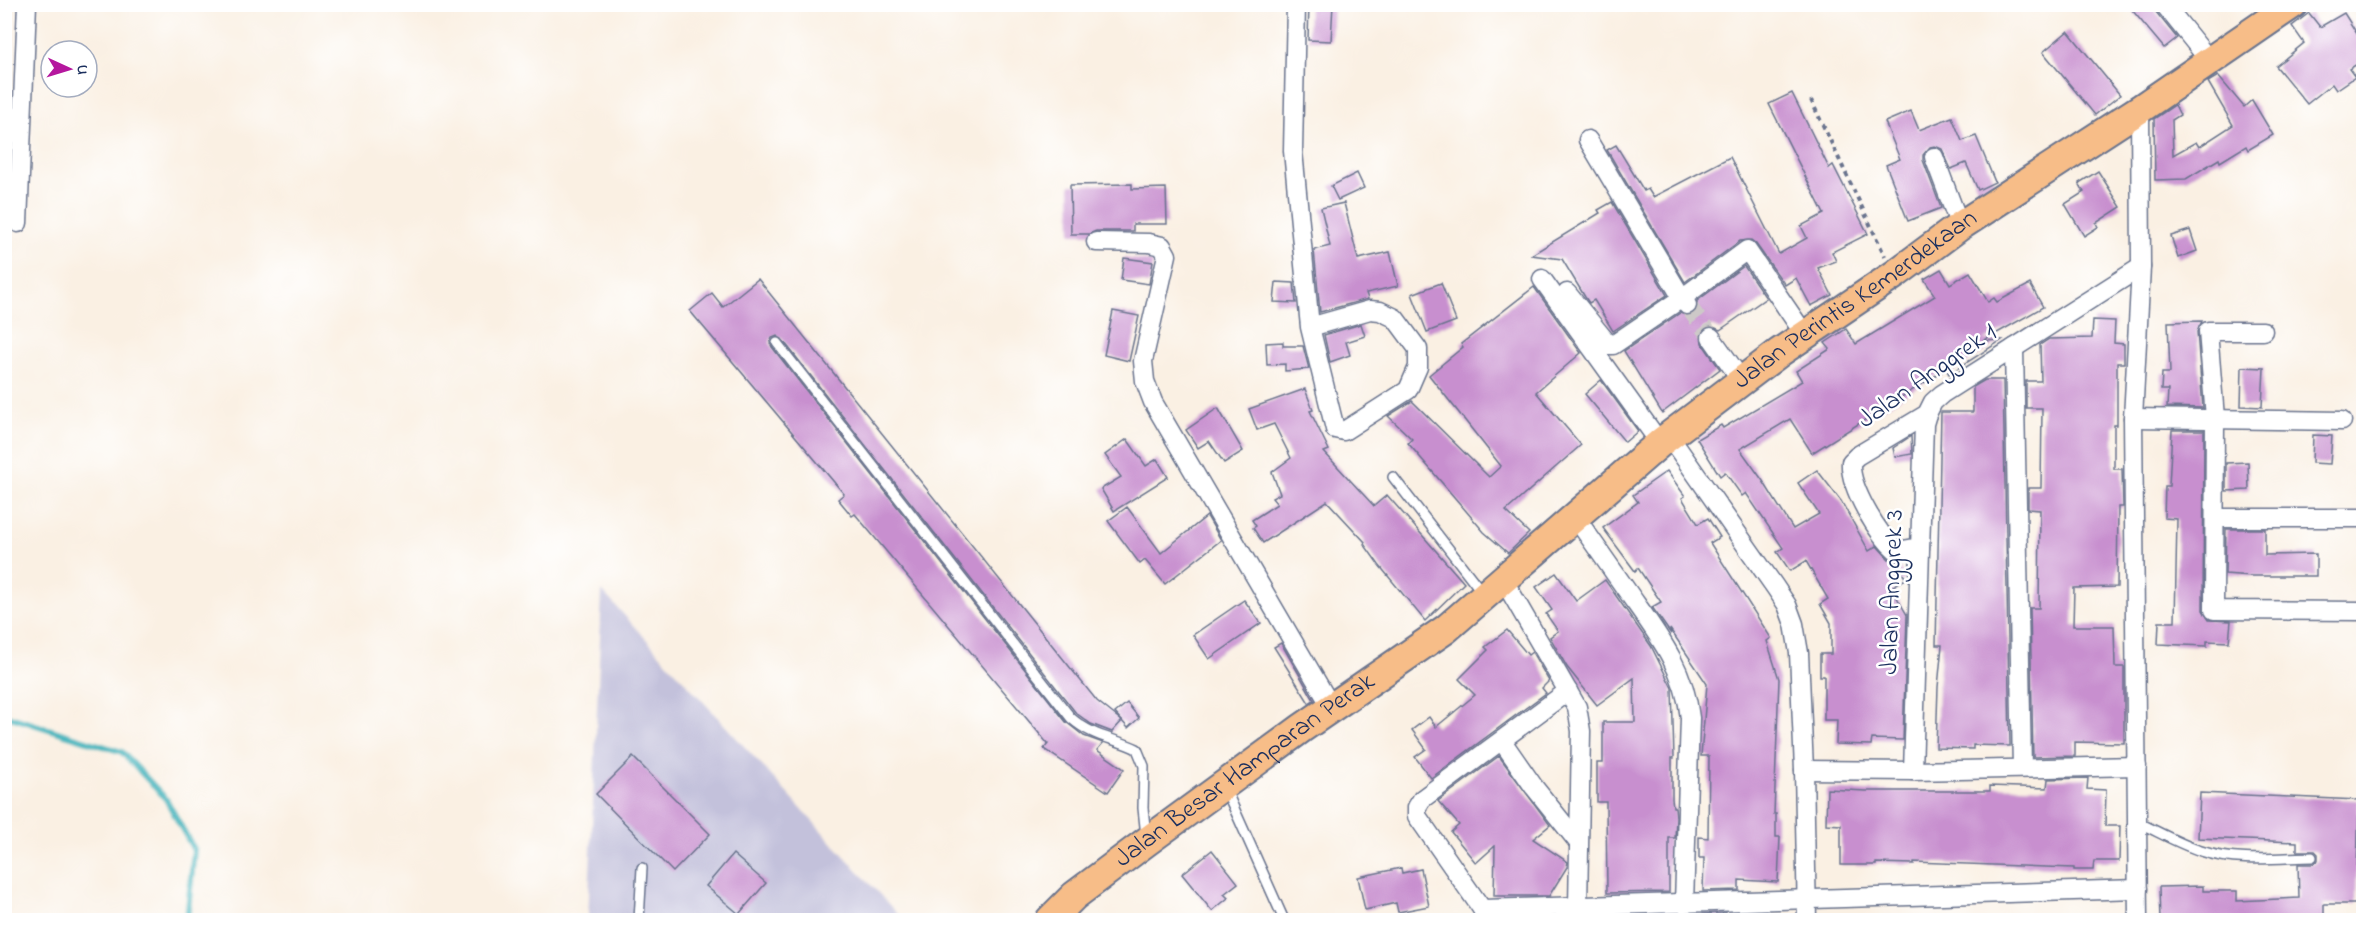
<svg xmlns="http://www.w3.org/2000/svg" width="2368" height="925" font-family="'Indie Flower',sans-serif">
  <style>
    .industrial { fill: #c3c1db }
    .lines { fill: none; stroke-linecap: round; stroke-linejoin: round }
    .stream { stroke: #44b4bc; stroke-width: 6 }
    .building { fill: #c88fcf }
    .street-tunnel { stroke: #cdc9c8; stroke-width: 18; stroke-dasharray: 18 9; stroke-linecap: butt }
    .lane-casing { stroke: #69738d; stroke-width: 12 }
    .street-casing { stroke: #69738d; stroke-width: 21 }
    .primary-casing { stroke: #69738d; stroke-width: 32 }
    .path { stroke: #69738d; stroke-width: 4; stroke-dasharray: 4.5 4.5; stroke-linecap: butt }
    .lane { stroke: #fff; stroke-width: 9 }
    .street { stroke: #fff; stroke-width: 18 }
    .primary { stroke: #f7bd88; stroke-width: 28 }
    .labels { text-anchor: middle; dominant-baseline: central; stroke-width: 5; stroke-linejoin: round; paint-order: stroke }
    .street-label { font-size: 26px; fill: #1b2f5e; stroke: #fff }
  </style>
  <rect width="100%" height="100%" fill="#fff"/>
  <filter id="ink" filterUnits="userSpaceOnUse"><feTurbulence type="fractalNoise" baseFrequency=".0167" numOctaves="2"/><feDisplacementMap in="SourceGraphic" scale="12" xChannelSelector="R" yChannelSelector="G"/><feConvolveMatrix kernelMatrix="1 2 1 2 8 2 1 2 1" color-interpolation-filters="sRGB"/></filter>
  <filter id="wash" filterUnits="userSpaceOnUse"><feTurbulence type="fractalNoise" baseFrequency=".008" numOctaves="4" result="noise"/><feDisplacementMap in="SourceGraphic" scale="24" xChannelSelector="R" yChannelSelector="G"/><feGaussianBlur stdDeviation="1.35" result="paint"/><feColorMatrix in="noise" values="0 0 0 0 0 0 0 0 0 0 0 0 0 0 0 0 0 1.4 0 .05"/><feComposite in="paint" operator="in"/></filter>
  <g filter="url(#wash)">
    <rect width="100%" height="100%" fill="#faf0e3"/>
    <!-- industrial -->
    <polygon class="industrial" points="602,591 903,920 588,920"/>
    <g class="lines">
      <!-- stream -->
      <polyline class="stream" points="4,715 122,752 166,799 194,850 187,920"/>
    </g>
    <g id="blocks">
      <!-- building -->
      <g class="building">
        <polygon points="1309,4 1333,4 1331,41 1308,40"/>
        <polygon points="2127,4 2153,4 2155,11 2177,38 2164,48"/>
        <polygon points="2309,13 2320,27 2344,13 2364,45 2364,60 2349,69 2355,77 2336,90 2332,84 2307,104 2276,66 2304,43 2292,26"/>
        <polygon points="2068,31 2120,95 2095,115 2043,52"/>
        <polygon points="2218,76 2244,107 2252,100 2273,135 2248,150 2246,146 2220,162 2219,159 2186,179 2155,180 2154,119 2175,105 2180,115 2172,120 2173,155 2196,142 2199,147 2233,125 2208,82"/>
        <polygon points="1792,93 1829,168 1833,165 1868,234 1832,252 1836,261 1818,268 1832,295 1811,306 1796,278 1785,285 1756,244 1751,240 1740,241 1685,282 1607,150 1616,145 1644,191 1648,189 1653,197 1730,157 1779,254 1807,238 1801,226 1824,214 1769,104"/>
        <polygon points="1911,111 1919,130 1952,117 1962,141 1976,136 1995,182 1978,190 1966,163 1951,169 1942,149 1935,146 1930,147 1923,155 1923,160 1941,208 1908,221 1886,165 1900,159 1885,122"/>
        <polygon points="2098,171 2121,207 2096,223 2098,227 2084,236 2065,204 2084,192 2079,183"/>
        <polygon points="1357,173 1364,188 1338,200 1331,186"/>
        <polygon points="1132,184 1132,189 1166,188 1167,224 1133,224 1133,231 1096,231 1089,234 1071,234 1070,185"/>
        <polygon points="1612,202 1667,295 1613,331 1594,300 1589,303 1585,297 1562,259 1531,255 1600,213 1598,210"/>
        <polygon points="1344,203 1358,259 1390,252 1398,286 1366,293 1368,299 1320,312 1314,250 1330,246 1321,208"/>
        <polygon points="2190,230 2197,251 2178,258 2171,236"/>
        <polygon points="1124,258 1153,262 1149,284 1121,280"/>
        <polygon points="1744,266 1766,298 1720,330 1711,326 1704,328 1701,333 1702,343 1720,369 1662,413 1624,351 1680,313 1688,316 1693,314 1697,309 1697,301"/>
        <polygon points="1941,269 1950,284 1970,272 1988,302 1994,298 1997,302 2030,284 2043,307 1983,341 2002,340 1949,374 1946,369 1812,453 1790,419 1740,449 1763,481 1793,529 1819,514 1798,483 1817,470 1841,501 1869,551 1877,546 1889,559 1896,562 1906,579 1891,587 1907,615 1903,740 1872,739 1871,745 1836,744 1837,720 1824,720 1824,676 1820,676 1820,654 1831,654 1831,623 1820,604 1828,599 1806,561 1790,571 1777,552 1783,548 1746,493 1742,496 1725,472 1720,476 1697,439 1721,425 1723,428 1802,381 1796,371 1830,349 1825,343 1846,329 1856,344 1935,296 1924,279"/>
        <polygon points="758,279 1097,701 1122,721 1112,732 1091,724 1076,713 782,339 777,336 772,338 770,343 772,347 1066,722 1084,736 1103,743 1097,750 1124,769 1108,792 1044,749 1048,744 855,514 852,516 838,499 844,494 690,311 712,293 723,307"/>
        <polygon points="1276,282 1294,283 1296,303 1274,302"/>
        <polygon points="1441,283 1456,321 1427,332 1412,294"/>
        <polygon points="1534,287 1581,353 1536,392 1581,445 1506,511 1529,533 1508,553 1484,532 1408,443 1412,439 1388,416 1412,401 1489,477 1501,466 1429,375 1463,347 1461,344"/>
        <polygon points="1113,311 1139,316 1129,361 1104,355"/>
        <polygon points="2093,320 2115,321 2114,343 2124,344 2124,363 2117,363 2117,425 2114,425 2114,469 2122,469 2123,507 2118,507 2117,587 2074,588 2073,626 2114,626 2115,667 2124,667 2124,743 2075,742 2075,756 2033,757 2030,608 2039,608 2040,510 2028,509 2028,488 2041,488 2042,408 2026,408 2026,381 2041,381 2040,345 2049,339 2092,338"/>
        <polygon points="2202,321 2197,332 2203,408 2167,407 2168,390 2161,390 2162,373 2170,373 2168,322"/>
        <polygon points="1361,324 1365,336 1346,342 1350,355 1330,362 1324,335"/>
        <polygon points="1283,342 1283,346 1303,346 1309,369 1285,371 1285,364 1267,365 1266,343"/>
        <polygon points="2242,367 2264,368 2262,407 2241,406"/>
        <polygon points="1601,380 1638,431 1625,442 1585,394"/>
        <polygon points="1985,380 2003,380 2010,746 1973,745 1973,749 1936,748 1938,687 1942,645 1936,645 1941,412 1973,412 1973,387"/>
        <polygon points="1305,389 1313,410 1310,411 1329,450 1324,452 1374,506 1387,495 1464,583 1425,621 1379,565 1364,544 1365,542 1327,501 1263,543 1253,528 1256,526 1252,520 1277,504 1272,498 1280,494 1272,472 1291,458 1274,424 1257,430 1249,409"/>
        <polygon points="1218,408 1243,451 1224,463 1209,441 1198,448 1186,430"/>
        <polygon points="2172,430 2204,430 2203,610 2209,620 2231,621 2229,642 2207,641 2207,646 2158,644 2159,622 2175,622 2177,519 2164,518 2165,486 2169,486"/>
        <polygon points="2313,435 2332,436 2330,464 2312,463"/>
        <polygon points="1911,436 1912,454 1895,457 1893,448"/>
        <polygon points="1127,439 1146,466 1157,459 1168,477 1114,511 1101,489 1121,477 1105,455"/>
        <polygon points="2248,462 2249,490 2226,491 2226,463"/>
        <polygon points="1667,471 1685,496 1682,498 1698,524 1708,518 1720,537 1710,543 1771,638 1767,641 1779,679 1774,814 1776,814 1776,837 1780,837 1778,882 1739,880 1739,890 1703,891 1704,858 1699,858 1699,837 1708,838 1709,756 1701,756 1707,684 1670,629 1671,634 1652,607 1661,602 1638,568 1635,571 1603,528 1638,502 1633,495"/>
        <polygon points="1127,507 1161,553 1207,516 1221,540 1165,584 1145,560 1140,564 1108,521"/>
        <polygon points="2226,529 2265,529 2265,555 2316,554 2316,576 2252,576 2225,574"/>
        <polygon points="1556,573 1576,601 1605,580 1651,646 1672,688 1674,758 1672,758 1672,799 1673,807 1675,807 1676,817 1675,838 1669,838 1669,892 1607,893 1606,802 1597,802 1597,763 1603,763 1603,722 1635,722 1634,678 1597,705 1567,667 1550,637 1558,631 1546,614 1552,610 1536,587"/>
        <polygon points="1244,600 1261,623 1209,659 1193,635"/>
        <polygon points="1507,630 1528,655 1532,652 1549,681 1542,688 1546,693 1431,778 1415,757 1426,749 1412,730 1429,717 1436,727 1475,695 1459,679 1488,650 1485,647"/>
        <polygon points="1281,643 1314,700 1309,703 1274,647"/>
        <polygon points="1127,703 1139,718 1128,728 1115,713"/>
        <polygon points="1499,756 1550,825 1533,839 1568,862 1567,867 1549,896 1494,896 1495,846 1476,863 1451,832 1459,825 1438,801"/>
        <polygon points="633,757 710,834 673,872 596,794"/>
        <polygon points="2088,778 2087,789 2106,790 2105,826 2120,826 2119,861 2094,861 2093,870 2074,870 2074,868 1914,862 1914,864 1876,863 1876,865 1841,865 1841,825 1826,824 1827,789 1866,791 1990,791 1990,786 2047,788 2048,779"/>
        <polygon points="2200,793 2359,800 2356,904 2324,904 2324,921 2160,921 2159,887 2203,886 2203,891 2237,891 2237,901 2299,898 2298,864 2313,864 2318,860 2318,854 2315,851 2297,851 2297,842 2198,838"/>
        <polygon points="1212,850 1238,883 1224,894 1228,898 1212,911 1182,874"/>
        <polygon points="733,854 766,883 739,914 706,886"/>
        <polygon points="1401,868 1402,873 1421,869 1429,906 1398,912 1396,903 1365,910 1358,877"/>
        <polygon points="1726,913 1726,921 1702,921 1703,914"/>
      </g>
    </g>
  </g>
  <g filter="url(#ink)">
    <use href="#blocks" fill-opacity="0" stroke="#69738d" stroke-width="1.5"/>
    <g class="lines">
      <!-- street-tunnel -->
      <polyline class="street-tunnel" points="1687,305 1711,337"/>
      <defs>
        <g id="lane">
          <path d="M777 343 1071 718C1094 738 1112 737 1137 749L1144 766 1143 808 1146 836"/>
          <polyline points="1393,477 1482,592"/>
          <polyline points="1225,788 1284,920"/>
          <path d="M2137 822C2157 831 2179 844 2201 851 2237 863 2275 858 2312 857"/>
          <polyline points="639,920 642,868"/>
        </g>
        <g id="street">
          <polyline points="1296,4 1293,151 1310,327 1335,429 1344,431 1408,390 1418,367 1418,349 1395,318 1380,311 1370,310 1310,327"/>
          <polyline points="2164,4 2209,60"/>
          <polyline points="1588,140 1682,298 1747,250 1805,335"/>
          <polyline points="1934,157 1960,226"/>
          <polyline points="18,223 27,4"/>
          <polyline points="1096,242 1149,243 1162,246 1167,255 1143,361 1145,381 1153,402 1332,708"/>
          <polyline points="1542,279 1660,443"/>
          <polyline points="1567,293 1609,345 1613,345 1682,298 1687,305"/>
          <polyline points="2263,331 2208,331 2215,418 2214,610 2364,611"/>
          <polyline points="1711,337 1742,381"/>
          <polyline points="2014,348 2022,768"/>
          <polyline points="2133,418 2342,421"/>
          <polyline points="1669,436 1775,587 1787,605 1794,624 1799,653 1804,770 1807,920"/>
          <path d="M1576 518C1594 544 1613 571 1632 598 1659 636 1685 670 1690 718L1684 903"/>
          <polyline points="2215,518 2364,518"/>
          <path d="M1920 547 1897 551C1878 535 1849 487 1851 462L1857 456 1927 414 1933 402 1942 394 2141 267"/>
          <polyline points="1503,579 1577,707 1581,731 1578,908"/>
          <polyline points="1502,741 1534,787 1578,842"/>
          <polyline points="1804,770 1913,771 2137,766"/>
          <polyline points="1913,771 1924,424 1927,414"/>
          <polyline points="1482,909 2138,889"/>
          <polyline points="1486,920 1482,909 1417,816 1417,807 1422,799 1568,691"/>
          <polyline points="2138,920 2133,418 2141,267 2140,109"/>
        </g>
        <g id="primary">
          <path id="s1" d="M1050 920 1074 896 1146 842 1302 728 1446 629 1660 443 1780 352 1894 275 1960 226 2140 109 2293 4"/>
        </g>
      </defs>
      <!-- lane casing -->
      <use href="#lane" class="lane-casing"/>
      <!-- street casing -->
      <use href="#street" class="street-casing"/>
      <!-- primary casing -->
      <use href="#primary" class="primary-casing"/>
      <!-- path -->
      <polyline class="path" points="1811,100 1885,256"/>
      <!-- lane -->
      <use href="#lane" class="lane"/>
      <!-- street -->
      <use href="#street" class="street"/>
      <!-- primary -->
      <use href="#primary" class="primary"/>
    </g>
  </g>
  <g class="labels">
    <!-- street labels -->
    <g class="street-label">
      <text stroke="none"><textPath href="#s1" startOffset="1018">Jalan Perintis Kemerdekaan</textPath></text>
      <text transform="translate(1928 377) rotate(-35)">Jalan Anggrek 1</text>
      <text transform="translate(1893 592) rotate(-88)">Jalan Anggrek 3</text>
      <text stroke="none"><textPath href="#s1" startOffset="246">Jalan Besar Hamparan Perak</textPath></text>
    </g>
  </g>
  <!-- margin -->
  <rect width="2368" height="925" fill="none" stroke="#fff" stroke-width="24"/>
  <!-- north arrow -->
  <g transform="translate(69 69) rotate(94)"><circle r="28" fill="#ffffff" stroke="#a4acbf" stroke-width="1.5"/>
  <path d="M0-4.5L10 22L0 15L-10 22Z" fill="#b5179e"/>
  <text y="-9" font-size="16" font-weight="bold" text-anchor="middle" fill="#1b2f5e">U</text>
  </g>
</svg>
